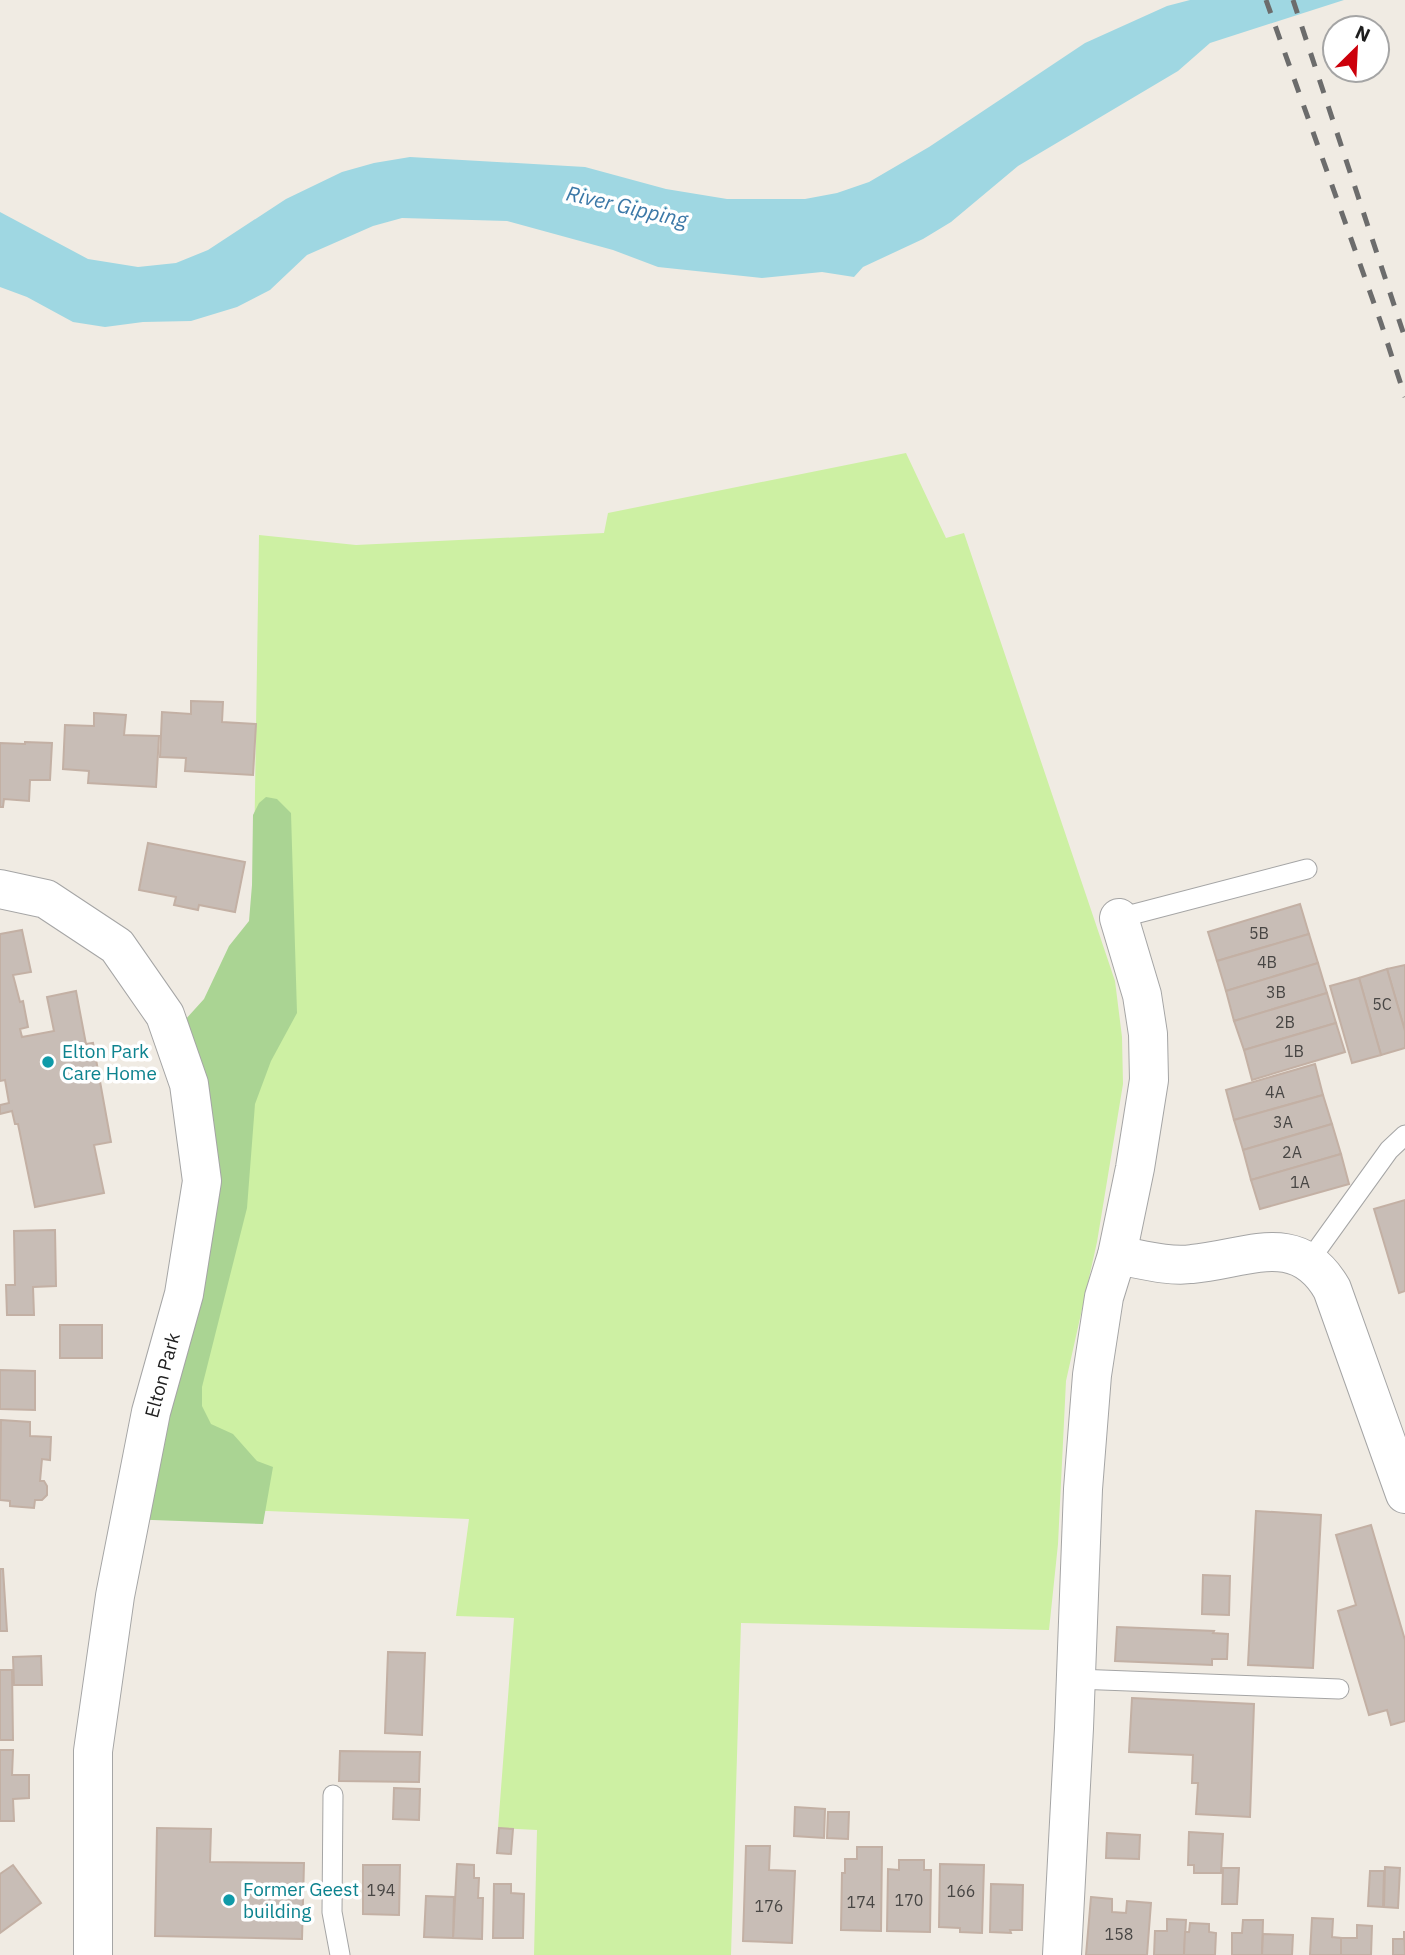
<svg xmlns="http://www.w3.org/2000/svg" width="1405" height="1955" font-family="'IBM Plex Sans',sans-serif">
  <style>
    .grass { fill: #cdf0a3 }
    .forest { fill: #aad493 }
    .water { fill: #9fd7e2 }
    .building { fill: #c8bdb6; stroke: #c3b0a4; stroke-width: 2 }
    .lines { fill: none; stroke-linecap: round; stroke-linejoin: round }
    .lane-casing { stroke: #a5a5a5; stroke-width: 21 }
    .street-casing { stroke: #a5a5a5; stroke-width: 40 }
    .lane { stroke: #fff; stroke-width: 19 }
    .street { stroke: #fff; stroke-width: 38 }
    .rail { stroke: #6c6c6c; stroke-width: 5; stroke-dasharray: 14 14; stroke-linecap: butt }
    .culture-dot { fill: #0f9aa8; stroke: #fff; stroke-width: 2.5 }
    .labels { text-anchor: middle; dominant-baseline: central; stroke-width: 7; stroke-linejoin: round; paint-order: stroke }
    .number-label { font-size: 16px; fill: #484644 }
    .culture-label { font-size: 19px; fill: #0d838f; stroke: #fff; text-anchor: start }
    .street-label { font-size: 19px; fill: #1e1e1e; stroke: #fff }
    .water-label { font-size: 21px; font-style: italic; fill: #3b78a7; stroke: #fff }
  </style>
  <rect width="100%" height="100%" fill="#f0ebe3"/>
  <!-- grass -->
  <polygon class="grass" points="906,453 946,538 964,533 1115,981 1122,1037 1123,1084 1097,1242 1066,1381 1058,1544 1049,1630 741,1623 731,1955 534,1955 537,1830 498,1828 514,1618 456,1616 469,1519 143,1506 253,921 259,535 356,545 604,533 608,513"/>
  <!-- forest -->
  <polygon class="forest" points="266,797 277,799 291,813 297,1013 271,1061 255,1104 247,1208 202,1387 202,1406 211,1424 233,1434 257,1461 273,1467 263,1524 125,1519 183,1269 185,1020 204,999 229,946 249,921 252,885 253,815 259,803"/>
  <!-- water -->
  <polygon class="water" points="1190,0 1344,0 1210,43 1178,71 1018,166 951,222 923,239 863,267 854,277 822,272 762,278 658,267 613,250 507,221 402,218 373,226 307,255 270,290 237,307 191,321 143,322 105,327 73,322 27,297 0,287 0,212 88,259 138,267 176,263 208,250 286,199 342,172 374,163 410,157 585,167 666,189 727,199 805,199 837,193 869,182 929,147 1085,43 1167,6"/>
  <!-- building -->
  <g class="building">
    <polygon points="191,701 223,702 222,722 256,724 253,775 185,771 186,758 160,757 162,712 191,714"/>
    <polygon points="94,713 126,715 124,735 159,736 156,787 88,783 89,771 63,769 65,725 94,726"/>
    <polygon points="25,742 52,743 50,780 30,780 29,801 4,799 3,807 0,807 0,743 25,744"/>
    <polygon points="148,843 245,862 235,912 199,905 198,910 174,905 176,897 139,890"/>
    <polygon points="1300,904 1309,934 1217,961 1208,932"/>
    <polygon points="22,930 31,972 13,975 20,1002 23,1001 28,1027 20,1029 22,1037 54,1031 47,997 76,991 86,1044 93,1043 111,1142 94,1145 104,1193 35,1207 18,1124 15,1124 12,1111 0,1114 0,1105 9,1103 5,1080 0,1081 0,934"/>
    <polygon points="1309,934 1318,963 1226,991 1217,961"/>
    <polygon points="1318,963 1327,993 1234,1021 1226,991"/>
    <polygon points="1405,965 1405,1031 1387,969"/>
    <polygon points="1387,969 1405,1031 1405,1048 1381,1055 1359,978"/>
    <polygon points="1359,978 1381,1055 1352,1063 1330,986"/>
    <polygon points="1327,993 1336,1023 1244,1050 1234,1021"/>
    <polygon points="1336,1023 1345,1052 1252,1080 1244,1050"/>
    <polygon points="1315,1064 1323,1095 1234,1120 1226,1090"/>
    <polygon points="1323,1095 1332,1124 1243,1150 1234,1120"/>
    <polygon points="1332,1124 1341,1154 1251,1180 1243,1150"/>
    <polygon points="1341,1154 1349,1184 1260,1209 1251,1180"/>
    <polygon points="1405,1200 1405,1291 1399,1293 1374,1209"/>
    <polygon points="55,1230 56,1286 33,1287 34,1315 7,1315 6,1285 15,1285 14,1231"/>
    <rect x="60" y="1325" width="42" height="33"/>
    <polygon points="0,1370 35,1371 35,1410 0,1409"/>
    <polygon points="1,1420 30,1422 30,1436 51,1437 50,1460 42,1459 40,1481 44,1481 47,1486 47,1495 42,1500 35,1500 34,1508 10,1506 10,1501 0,1500"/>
    <polygon points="1256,1511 1321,1515 1313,1668 1248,1665"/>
    <polygon points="1371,1525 1405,1640 1405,1721 1391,1725 1387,1710 1369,1715 1338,1611 1356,1605 1336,1535"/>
    <polygon points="0,1569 3,1569 7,1631 0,1631"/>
    <polygon points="1203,1575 1230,1576 1229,1615 1202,1614"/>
    <polygon points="1117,1627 1214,1631 1213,1633 1228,1634 1227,1659 1212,1659 1212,1665 1115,1661"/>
    <polygon points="388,1652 425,1653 422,1735 385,1733"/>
    <polygon points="41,1656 42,1685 14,1685 13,1657"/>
    <polygon points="0,1670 12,1670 13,1740 0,1740"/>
    <polygon points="1132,1698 1254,1704 1250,1817 1196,1814 1198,1783 1192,1783 1193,1755 1129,1752"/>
    <polygon points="0,1750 13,1750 12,1775 29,1775 29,1798 13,1799 14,1821 0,1821"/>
    <polygon points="340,1751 420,1752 419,1782 339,1781"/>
    <polygon points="394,1788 420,1789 419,1820 393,1819"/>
    <polygon points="795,1807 825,1809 824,1838 794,1836"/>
    <polygon points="828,1812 849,1812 848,1839 827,1838"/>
    <polygon points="157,1828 211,1829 210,1862 304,1863 302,1939 155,1936"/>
    <polygon points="499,1828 513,1829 511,1854 497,1853"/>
    <polygon points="1189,1832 1223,1834 1221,1873 1194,1873 1194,1865 1188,1865"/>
    <polygon points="1107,1833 1140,1835 1139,1859 1106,1858"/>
    <polygon points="746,1846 770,1846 769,1870 795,1871 792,1943 743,1941"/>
    <polygon points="857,1847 882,1847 881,1931 841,1930 842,1873 845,1873 845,1859 857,1859"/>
    <polygon points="899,1860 924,1860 924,1870 931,1870 930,1932 887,1931 888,1869 899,1870"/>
    <polygon points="457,1864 474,1865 474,1878 479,1878 478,1898 483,1898 482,1939 453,1938"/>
    <polygon points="940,1864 984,1865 982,1933 960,1932 960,1928 939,1927"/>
    <polygon points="13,1865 41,1903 0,1933 0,1874"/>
    <polygon points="363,1865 400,1865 399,1915 363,1914"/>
    <polygon points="1385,1867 1400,1868 1398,1908 1384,1907"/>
    <polygon points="1223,1868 1239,1868 1237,1904 1222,1904"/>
    <polygon points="1370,1871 1384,1871 1383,1907 1368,1906"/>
    <polygon points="494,1884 511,1884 511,1893 524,1894 523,1938 493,1938"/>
    <polygon points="991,1884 1023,1885 1022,1930 1010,1930 1011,1933 990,1932"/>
    <polygon points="426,1896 454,1897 453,1938 424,1937"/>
    <polygon points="1091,1897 1112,1899 1112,1912 1126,1913 1127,1901 1151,1903 1147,1955 1086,1955"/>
    <polygon points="1312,1918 1333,1919 1332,1937 1341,1938 1341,1955 1310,1955"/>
    <polygon points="1167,1919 1186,1920 1184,1955 1154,1955 1155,1931 1167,1931"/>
    <polygon points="1243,1920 1263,1920 1262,1955 1232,1955 1232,1933 1242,1933"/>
    <polygon points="1190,1923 1209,1924 1209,1932 1216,1933 1215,1955 1184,1955 1185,1932 1189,1932"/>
    <polygon points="1357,1925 1372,1926 1371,1955 1341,1955 1341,1938 1357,1938"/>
    <polygon points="1404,1931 1405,1955 1393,1955 1393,1939 1404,1939"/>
    <polygon points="1263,1934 1293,1935 1292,1955 1262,1955"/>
  </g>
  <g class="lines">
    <defs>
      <g id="lane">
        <polyline points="1119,918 1307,869"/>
        <polyline points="1309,1261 1389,1150 1405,1135"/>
        <polyline points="1076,1679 1339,1689"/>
        <polyline points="333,1795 332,1912 340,1955"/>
      </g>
      <g id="street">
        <polyline points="0,889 46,899 117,946 165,1015 189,1084 202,1181 184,1294 151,1412 115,1596 93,1751 93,1955"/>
        <path d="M1117 1255C1141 1259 1167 1267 1192 1264 1245 1260 1297 1228 1332 1289L1405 1494"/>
        <polyline points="1062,1955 1074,1728 1083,1489 1092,1375 1104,1297 1117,1255 1135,1168 1149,1080 1148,1034 1142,995 1119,918"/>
      </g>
    </defs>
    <!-- lane casing -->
    <use href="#lane" class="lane-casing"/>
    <!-- street casing -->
    <use href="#street" class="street-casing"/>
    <!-- lane -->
    <use href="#lane" class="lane"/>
    <!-- street -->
    <use href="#street" class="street"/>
    <!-- rail -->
    <g class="rail">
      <polyline points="1266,0 1381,323 1405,397"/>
      <polyline points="1293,0 1405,338"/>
    </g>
  </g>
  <!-- markers -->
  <g class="culture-dot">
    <circle cx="48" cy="1062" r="7"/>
    <circle cx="229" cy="1900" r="7"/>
  </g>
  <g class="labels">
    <!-- number labels -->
    <g class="number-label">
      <text x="1259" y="933">5B</text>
      <text x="1267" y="962">4B</text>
      <text x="1276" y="992">3B</text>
      <text x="1382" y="1004">5C</text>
      <text x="1285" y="1022">2B</text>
      <text x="1294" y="1051">1B</text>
      <text x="1275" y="1092">4A</text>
      <text x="1283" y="1122">3A</text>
      <text x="1292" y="1152">2A</text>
      <text x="1300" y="1182">1A</text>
      <text x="381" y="1890">194</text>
      <text x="961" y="1891">166</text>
      <text x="909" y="1900">170</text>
      <text x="861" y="1902">174</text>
      <text x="769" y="1906">176</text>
      <text x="1119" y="1934">158</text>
    </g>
    <!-- culture labels -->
    <g class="culture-label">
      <text x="62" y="1051">Elton Park<tspan x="62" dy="22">Care Home</tspan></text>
      <text x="243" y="1889">Former Geest<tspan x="243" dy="22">building</tspan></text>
    </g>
    <!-- street labels -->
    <g class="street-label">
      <text transform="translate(162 1375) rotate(-75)">Elton Park</text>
    </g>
    <!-- water labels -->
    <g class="water-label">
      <text transform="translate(627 206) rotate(13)">River Gipping</text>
    </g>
  </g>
  <!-- north arrow -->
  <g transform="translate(1356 49) rotate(24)"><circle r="33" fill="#ffffff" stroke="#a5a5a5" stroke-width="2"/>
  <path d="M0-5L12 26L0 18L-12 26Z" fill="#cc000b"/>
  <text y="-10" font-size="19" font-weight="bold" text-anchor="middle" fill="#1e1e1e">N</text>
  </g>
</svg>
